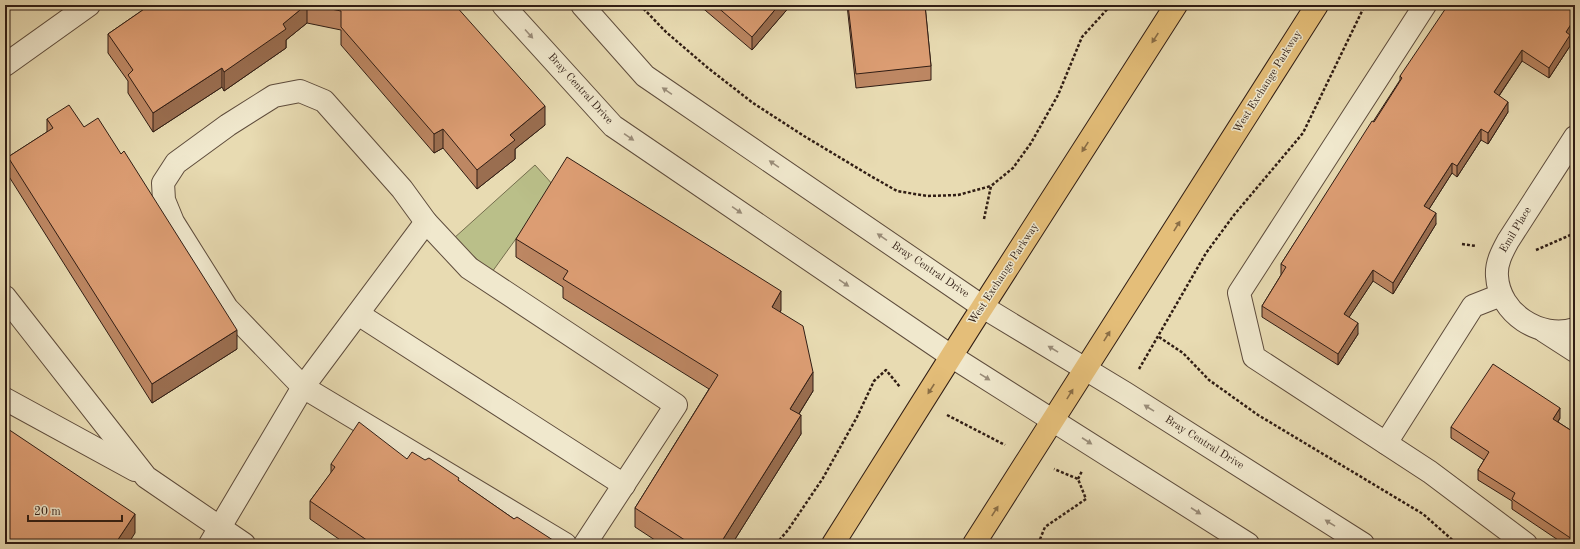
<svg xmlns="http://www.w3.org/2000/svg" width="1580" height="549" font-family="'Old Standard TT',serif">
  <style>
    .green { fill: #babf89; stroke: #756e4e }
    .lines { fill: none; stroke-linecap: round; stroke-linejoin: round }
    .minor-casing { stroke: #5e4c3c; stroke-width: 24 }
    .major-casing { stroke: #301d14; stroke-width: 24 }
    .path { stroke: #301d14; stroke-width: 2.5; stroke-dasharray: 3 2; stroke-linecap: butt }
    .minor { stroke: #f0e8cd; stroke-width: 22 }
    .major { stroke: #e4be79; stroke-width: 22 }
    .wall { fill: #bd8763; stroke: #301d14 }
    .shaded-wall { fill: #9a6e50; stroke: #301d14 }
    .building { fill: #dc9d73; stroke: #301d14 }
    .oneway { fill: #9a8d7a }
    .oneway2 { fill: #8a6e46 }
    .labels { text-anchor: middle; dominant-baseline: central; stroke-width: 3; stroke-linejoin: round; paint-order: stroke }
    .street-label { font-size: 11px; fill: #301d14; stroke: #f0e8cd }
  </style>
  <rect width="100%" height="100%" fill="#e8dbb2"/>
  <filter id="stains"><feTurbulence type="fractalNoise" baseFrequency=".005" numOctaves="4"/><feColorMatrix values="0 0 0 0 .2 0 0 0 0 .09 0 0 0 0 .02 0 0 0 .5 -.17"/></filter>
  <radialGradient id="worn" r=".72"><stop offset=".6" stop-color="#630" stop-opacity="0"/><stop offset="1" stop-color="#630" stop-opacity=".3"/></radialGradient>
  <!-- green -->
  <polygon class="green" points="535,165 554,186 492,272 453,239"/>
  <g class="lines">
    <defs>
      <g id="minor">
        <polyline points="503,5 613,126 951,356 1248,544"/>
        <polyline points="582,5 645,76 983,307 1125,393 1363,544"/>
        <polyline points="1425,5 1239,293 1254,357 1430,472 1526,544"/>
        <polyline points="5,65 89,5"/>
        <path d="M1575 137 1508 241C1502 252 1496 263 1497 276 1499 313 1540 340 1575 329"/>
        <polyline points="5,297 146,477 244,544"/>
        <polyline points="358,314 624,485"/>
        <polyline points="1544,331 1575,351"/>
        <polyline points="5,399 135,470"/>
        <polyline points="1386,443 1473,306 1501,295"/>
        <polyline points="210,544 303,387 426,222"/>
        <polyline points="565,544 303,387 227,308 173,222 164,200 163,183 176,163 228,125 274,96 300,91 324,101 402,189 426,222 469,268 676,405 585,544"/>
      </g>
      <g id="major">
        <polyline points="833,544 971,325 1176,5"/>
        <polyline points="974,544 1317,5"/>
      </g>
    </defs>
    <!-- minor casing -->
    <use href="#minor" class="minor-casing"/>
    <!-- major casing -->
    <use href="#major" class="major-casing"/>
    <!-- path -->
    <g class="path">
      <polyline points="640,5 666,32 708,68 753,103 804,136 869,175 897,191 927,196 958,195 991,186"/>
      <polyline points="984,219 991,186 1013,168 1031,143 1058,95 1082,37 1111,5"/>
      <polyline points="1462,244 1476,246"/>
      <polyline points="1536,250 1575,233"/>
      <polyline points="1159,337 1183,353 1209,380 1258,415 1423,514 1457,544"/>
      <polyline points="1139,369 1206,253 1234,215 1303,133 1365,5"/>
      <polyline points="947,415 1005,445"/>
      <polyline points="1078,479 1082,471"/>
      <polyline points="776,544 788,530 823,478 857,417 874,381 886,370 900,387"/>
      <polyline points="1038,544 1045,527 1086,499 1078,479 1054,469"/>
    </g>
    <!-- minor -->
    <use href="#minor" class="minor"/>
    <!-- major -->
    <use href="#major" class="major"/>
  </g>
  <!-- wall -->
  <g class="wall">
    <polygon points="150,5 455,5 545,125 515,149 515,159 477,189 443,148 434,153 341,45 341,30 307,23 286,40 286,48 224,91 222,87 153,132 128,93 128,81 108,53 108,34"/>
    <polygon points="699,5 791,5 752,50"/>
    <polygon points="847,5 925,5 931,66 931,80 856,88"/>
    <polygon points="1570,37 1570,46 1549,78 1522,61 1499,96 1508,112 1488,144 1481,140 1457,177 1452,173 1429,209 1436,224 1393,294 1373,281 1349,317 1358,334 1338,365 1262,317 1262,306 1281,275 1281,264 1400,80 1400,76"/>
    <polygon points="47,119 237,349 152,403 8,175 8,157 47,132"/>
    <polygon points="516,239 781,310 780,312 813,391 799,414 801,434 732,544 661,544 635,527 635,508 709,389 563,298 563,287 516,257"/>
    <polygon points="1560,418 1558,422 1575,433 1575,544 1564,544 1512,509 1512,501 1478,480 1478,470 1484,460 1451,438 1451,427"/>
    <polygon points="407,459 459,481 514,519 559,544 346,544 310,519 310,501 331,473 331,464"/>
  </g>
  <!-- shaded-wall -->
  <g class="shaded-wall">
    <polygon points="306,5 307,5 307,23 286,40 286,48 224,91 224,72"/>
    <polygon points="779,5 791,5 752,50 752,37"/>
    <polygon points="1575,18 1575,29 1570,37 1570,46 1549,78 1549,68 1566,32"/>
    <polygon points="1522,50 1522,61 1494,103 1494,92"/>
    <polygon points="222,68 222,87 153,132 153,113"/>
    <polygon points="1508,102 1508,112 1488,144 1488,133"/>
    <polygon points="545,106 545,125 515,149 515,159 477,189 477,170 510,135"/>
    <polygon points="443,129 443,148 434,153 434,134"/>
    <polygon points="1481,129 1481,140 1457,177 1457,166"/>
    <polygon points="1452,163 1452,173 1424,217 1424,206"/>
    <polygon points="1436,213 1436,224 1393,294 1393,283"/>
    <polygon points="1373,270 1373,281 1344,325 1344,314"/>
    <polygon points="781,291 781,310 772,326 772,307"/>
    <polygon points="1358,323 1358,334 1338,365 1338,354"/>
    <polygon points="237,330 237,349 152,403 152,384"/>
    <polygon points="813,372 813,391 790,428 790,409"/>
    <polygon points="1560,408 1560,418 1553,429 1553,419"/>
    <polygon points="801,415 801,434 732,544 720,544"/>
    <polygon points="135,514 135,533 128,544 115,544"/>
  </g>
  <!-- building -->
  <g class="building">
    <polygon points="150,5 306,5 283,24 286,29 224,72 222,68 153,113 128,75 133,70 108,34"/>
    <polygon points="311,5 455,5 545,106 510,135 515,140 477,170 443,129 434,134 341,27 341,11"/>
    <polygon points="715,5 779,5 752,37"/>
    <polygon points="848,5 925,5 931,66 856,74"/>
    <polygon points="1448,5 1575,5 1575,18 1566,32 1570,35 1549,68 1522,50 1494,92 1508,102 1488,133 1481,129 1457,166 1452,163 1424,206 1436,213 1393,283 1373,270 1344,314 1358,323 1338,354 1262,306 1286,267 1281,264 1372,121 1374,122 1402,78 1400,76"/>
    <polygon points="69,105 84,127 98,118 121,154 124,151 237,330 152,384 8,157 53,128 47,119"/>
    <polygon points="567,157 781,291 772,307 803,326 813,372 790,409 801,415 720,544 691,544 635,508 718,375 563,279 568,271 516,239"/>
    <polygon points="1493,364 1560,408 1553,419 1575,433 1575,541 1512,499 1515,493 1478,470 1489,452 1451,427"/>
    <polygon points="359,422 407,459 412,452 425,460 429,458 459,478 458,480 514,519 517,517 559,544 371,544 371,543 310,501 335,467 331,464"/>
    <polygon points="5,427 135,514 115,544 5,544"/>
  </g>
  <!-- one-way arrows -->
  <defs><path id="oneway-solid" d="M-6-.8H1V-3.2L6.5 0L1 3.2V.8H-6Z"/></defs>
  <g class="oneway">
    <use href="#oneway-solid" transform="translate(529 34) rotate(48)"/>
    <use href="#oneway-solid" transform="translate(667 91) rotate(-146)"/>
    <use href="#oneway-solid" transform="translate(629 137) rotate(34)"/>
    <use href="#oneway-solid" transform="translate(774 164) rotate(-146)"/>
    <use href="#oneway-solid" transform="translate(737 210) rotate(34)"/>
    <use href="#oneway-solid" transform="translate(882 237) rotate(-146)"/>
    <use href="#oneway-solid" transform="translate(844 283) rotate(34)"/>
    <use href="#oneway-solid" transform="translate(1053 349) rotate(-149)"/>
    <use href="#oneway-solid" transform="translate(985 377) rotate(32)"/>
    <use href="#oneway-solid" transform="translate(1149 408) rotate(-148)"/>
    <use href="#oneway-solid" transform="translate(1087 441) rotate(33)"/>
    <use href="#oneway-solid" transform="translate(1196 511) rotate(33)"/>
    <use href="#oneway-solid" transform="translate(1330 523) rotate(-148)"/>
  </g>
  <g class="oneway2">
    <use href="#oneway-solid" transform="translate(1155 38) rotate(123)"/>
    <use href="#oneway-solid" transform="translate(1085 147) rotate(123)"/>
    <use href="#oneway-solid" transform="translate(1177 226) rotate(-58)"/>
    <use href="#oneway-solid" transform="translate(1107 336) rotate(-58)"/>
    <use href="#oneway-solid" transform="translate(931 389) rotate(123)"/>
    <use href="#oneway-solid" transform="translate(1070 394) rotate(-58)"/>
    <use href="#oneway-solid" transform="translate(995 511) rotate(-57)"/>
  </g>
  <g class="labels">
    <!-- street labels -->
    <g class="street-label">
      <text transform="translate(1268 82) rotate(-58)">West Exchange Parkway</text>
      <text transform="translate(580 89) rotate(48)">Bray Central Drive</text>
      <text transform="translate(1516 230) rotate(-59)">Emil Place</text>
      <text transform="translate(930 270) rotate(34)">Bray Central Drive</text>
      <text transform="translate(1004 274) rotate(-57)">West Exchange Parkway</text>
      <text transform="translate(1204 443) rotate(32)">Bray Central Drive</text>
    </g>
  </g>
  <!-- margin -->
  <rect width="1580" height="549" fill="none" stroke="#e8dbb2" stroke-width="20"/>
  <rect x="6" y="6" width="1568" height="537" fill="none" stroke="#301d14" stroke-width="2"/>
  <rect x="10" y="10" width="1560" height="529" fill="none" stroke="#301d14"/>
  <!-- scale -->
  <path d="M28 515v6h94v-6" fill="none" stroke="#301d14" stroke-width="2"/>
  <text x="34" y="515" font-size="12" fill="#301d14" stroke="#f0e8cd" stroke-width="3" paint-order="stroke">20 m</text>
  <rect width="100%" height="100%" filter="url(#stains)"/>
  <rect width="100%" height="100%" fill="url(#worn)"/>
</svg>
